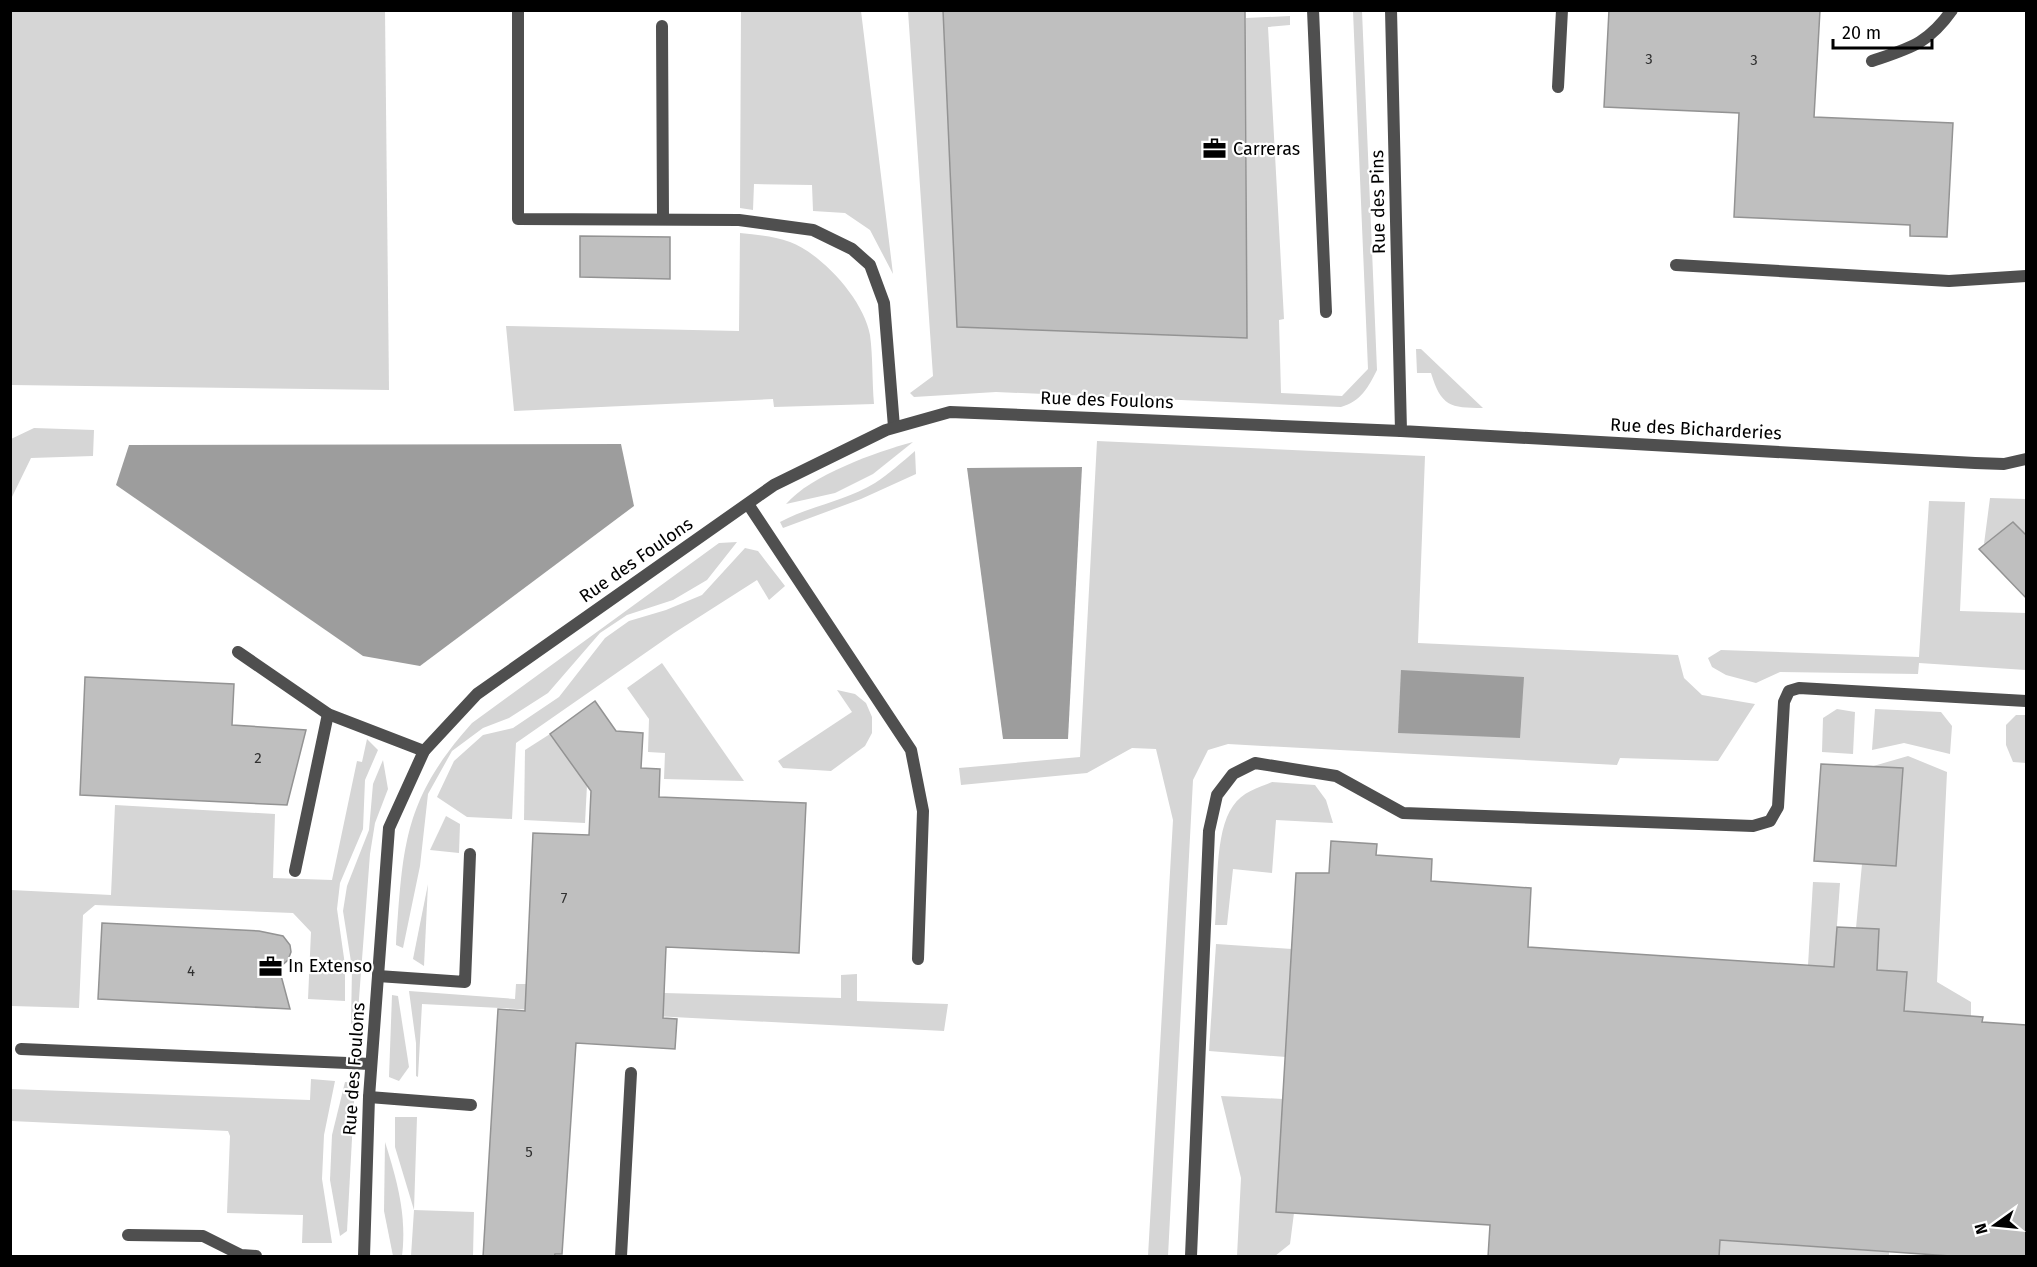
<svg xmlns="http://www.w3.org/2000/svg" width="2037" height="1267" font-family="'Fira Sans',sans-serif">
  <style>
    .green { fill: #d6d6d6 }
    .water { fill: #9d9d9d }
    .building { fill: #bfbfbf; stroke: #939393; stroke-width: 1.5 }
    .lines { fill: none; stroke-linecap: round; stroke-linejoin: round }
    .service { stroke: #4f4f4f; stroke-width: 12 }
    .minor { stroke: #4f4f4f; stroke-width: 12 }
    .labels { text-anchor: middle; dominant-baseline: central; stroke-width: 4.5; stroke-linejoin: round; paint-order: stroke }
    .number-label { font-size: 15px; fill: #303030 }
    .poi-label { font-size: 18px; fill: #000; stroke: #fff; text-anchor: start }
    .street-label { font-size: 18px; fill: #000; stroke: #fff }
  </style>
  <rect width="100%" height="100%" fill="#fff"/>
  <!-- green -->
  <g class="green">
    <polygon points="11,10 385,11 389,390 11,385"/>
    <polygon points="741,11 861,11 893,274 870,230 845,213 813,211 812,185 754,184 753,210 740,208"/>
    <path d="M908 11H943L958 327 1247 338 1246 18 1290 16V25L1268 27 1284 319 1279 320 1281 393 1342 396 1368 369 1353 11H1362L1377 370C1368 388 1361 401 1341 407L996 392 914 397 910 393 933 376Z"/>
    <path d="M740 233C757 235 774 236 790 242 822 254 864 300 870 335 873 357 872 381 874 404L774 407 773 399 514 411 506 326 739 331Z"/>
    <path d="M1416 349H1421L1483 408C1450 408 1441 406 1431 373H1417Z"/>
    <polygon points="34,428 94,430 93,456 31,458 11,499 11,439"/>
    <polygon points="1097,441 1425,456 1418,643 1678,655 1684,678 1702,695 1755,704 1718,761 1620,758 1617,765 1228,744 1208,750 1193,780 1168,1256 1148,1256 1173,820 1156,749 1132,748 1087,773 961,785 959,768 1080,757"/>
    <path d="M913 442 873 474 835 493 786 504C811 475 876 452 913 442Z"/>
    <path d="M915 451 916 474 861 499 783 528 780 522C810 506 845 501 875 483 889 474 902 462 915 451Z"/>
    <polygon points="1990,498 2026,499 2026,535 2013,522 1984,544"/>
    <polygon points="1929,501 1965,502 1960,611 2026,613 2026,670 1919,663 1918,674 1780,672 1756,683 1726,675 1712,667 1708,658 1721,650 1919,657"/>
    <path d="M737 542 707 580 673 600 627 615 600 633 548 693 509 718 483 728 452 751 428 794 420 866 403 948 396 945C403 846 403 800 472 723L719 543Z"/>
    <polygon points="745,548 758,551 785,586 769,600 757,580 674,633 516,743 512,819 467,817 437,797 454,761 483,735 513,728 559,697 605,638 629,621 666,610 702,595"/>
    <polygon points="662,663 744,781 664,779 665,753 648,752 649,719 627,688"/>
    <polygon points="837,690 855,694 866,703 872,717 872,733 865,746 831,771 783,768 778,761 852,712"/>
    <polygon points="1837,709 1855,712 1853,754 1822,752 1823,718"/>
    <polygon points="1875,709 1941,712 1952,726 1950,754 1904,743 1872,750"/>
    <polygon points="2016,715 2026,715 2026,763 2013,762 2006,745 2006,725"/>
    <polygon points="550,734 587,785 585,823 524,820 525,750"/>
    <polygon points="367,739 378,750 365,780 363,829 340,883 337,909 345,965 345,1001 308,999 311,932 293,913 95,905 83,915 79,1008 12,1006 11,1028 11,890 111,895 115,805 275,814 273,878 332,880 357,761 362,762"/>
    <polygon points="1908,756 1947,772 1937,982 1971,1002 1971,1016 1904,1011 1907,972 1876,970 1879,929 1856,928 1862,864 1896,865 1903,769 1870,767"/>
    <polygon points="383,760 388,789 375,823 370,854 357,1025 351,1024 352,968 343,911 347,886 369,830 373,784"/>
    <path d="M1272 782 1315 785 1326 800 1333 823 1276 820 1272 873 1233 869 1227 925H1215C1218 893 1214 832 1233 806 1242 792 1258 788 1272 782Z"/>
    <polygon points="446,816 460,824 459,853 430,850"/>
    <polygon points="1813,882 1840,883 1834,967 1808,965"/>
    <polygon points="428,884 424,966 413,959"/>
    <polygon points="1216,944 1292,949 1286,1057 1209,1051"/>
    <polygon points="857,974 857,1001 948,1004 944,1031 422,1004 418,1077 416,1076 416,1043 409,991 515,999 516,984 527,984 664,993 841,998 841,975"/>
    <polygon points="392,995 398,996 409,1067 399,1081 389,1077"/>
    <polygon points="311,1079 335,1081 324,1135 322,1179 332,1243 302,1243 303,1215 227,1213 230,1136 228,1131 11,1121 11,1089 310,1100"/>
    <polygon points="345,1082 355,1083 347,1231 340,1236 330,1180 332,1135"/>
    <polygon points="1221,1096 1283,1099 1294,1213 1290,1244 1275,1256 1237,1256 1241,1178"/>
    <polygon points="395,1117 417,1117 414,1210 474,1212 473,1256 411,1256 414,1210 395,1147"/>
    <path d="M385 1142C397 1180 407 1216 402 1256H393L384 1211Z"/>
    <polygon points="1720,1240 1889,1252 1889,1256 1719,1256"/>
  </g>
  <!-- water -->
  <g class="water">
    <polygon points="621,444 634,506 420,666 363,656 116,485 129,445"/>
    <polygon points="1082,467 1068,739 1003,739 967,468"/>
    <polygon points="1401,670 1524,677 1520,738 1398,733"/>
  </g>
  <!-- building -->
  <g class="building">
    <polygon points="943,10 1245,10 1247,338 957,327"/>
    <polygon points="1609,10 1820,10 1814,117 1953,123 1947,237 1910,236 1910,225 1734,217 1739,113 1604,107"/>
    <polygon points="580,236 670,237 670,279 580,277"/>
    <polygon points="2013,522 2026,535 2026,598 1979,549"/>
    <polygon points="85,677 234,684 232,725 306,730 287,805 80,795"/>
    <polygon points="595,701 616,731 643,733 641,768 660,769 659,797 806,803 799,953 666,947 663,1018 677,1019 675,1049 576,1043 562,1254 555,1254 554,1257 483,1257 498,1009 525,1011 533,833 589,835 591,791 550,734"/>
    <polygon points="1821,764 1903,768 1896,866 1814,861"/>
    <polygon points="1331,841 1377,844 1376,855 1432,859 1431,881 1531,888 1528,947 1834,967 1837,927 1879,929 1877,970 1907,972 1904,1011 1983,1017 1982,1022 2026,1025 2026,1257 1965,1257 1720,1240 1719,1257 1488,1257 1490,1225 1276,1212 1296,873 1329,873"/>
    <polygon points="102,923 259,931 283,936 290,945 291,952 288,960 279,968 290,1009 98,999"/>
  </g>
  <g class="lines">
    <!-- service -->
    <g class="service">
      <polyline points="1313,10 1326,312"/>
      <polyline points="518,12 518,219 739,220 813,230 852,249 870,265 884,303 894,427"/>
      <polyline points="662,26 663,218"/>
      <path d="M1872 61C1910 48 1928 44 1952 10"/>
      <polyline points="1558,87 1562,10"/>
      <polyline points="1676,265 1949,281 2026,276"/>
      <polyline points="748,504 911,750 923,811 918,959"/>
      <polyline points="238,652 328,714 424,751"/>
      <polyline points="295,871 328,714"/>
      <polyline points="378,976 465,982 470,854"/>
      <polyline points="21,1049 371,1064"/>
      <polyline points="369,1097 471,1105"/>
      <polyline points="128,1235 203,1236 241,1255 256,1256"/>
      <polyline points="621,1256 631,1073"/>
      <polyline points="1191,1256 1209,831 1217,795 1233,774 1255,763 1336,776 1403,813 1753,826 1770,821 1778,807 1784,702 1789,691 1799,688 2026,701"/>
    </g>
    <!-- minor -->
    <g class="minor">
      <polyline points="1391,10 1401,431 1975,463 2004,464 2026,459"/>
      <polyline points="364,1256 369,1097 389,828 424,751 477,694 774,485 886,430 950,412 1401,431"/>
    </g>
  </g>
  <!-- icons -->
  <defs>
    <symbol id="office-bare" viewBox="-9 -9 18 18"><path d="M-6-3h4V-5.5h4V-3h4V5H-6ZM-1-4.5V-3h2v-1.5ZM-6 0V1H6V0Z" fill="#000" stroke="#fff" stroke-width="2.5" paint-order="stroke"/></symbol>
  </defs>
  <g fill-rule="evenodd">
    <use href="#office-bare" x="1198" y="132" width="33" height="33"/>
    <use href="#office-bare" x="254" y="950" width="33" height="33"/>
  </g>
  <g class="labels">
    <!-- number labels -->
    <g class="number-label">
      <text x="1649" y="59">3</text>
      <text x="1754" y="60">3</text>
      <text x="258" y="758">2</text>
      <text x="564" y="898">7</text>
      <text x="191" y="971">4</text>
      <text x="529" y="1152">5</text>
    </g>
    <!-- poi labels -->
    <g class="poi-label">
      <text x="1233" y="149">Carreras</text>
      <text x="288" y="966">In Extenso</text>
    </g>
    <!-- street labels -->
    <g class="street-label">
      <text transform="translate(1378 202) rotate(-91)">Rue des Pins</text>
      <text transform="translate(1107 400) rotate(2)">Rue des Foulons</text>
      <text transform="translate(1696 429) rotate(3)">Rue des Bicharderies</text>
      <text transform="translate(636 560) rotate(-35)">Rue des Foulons</text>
      <text transform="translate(354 1069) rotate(-86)">Rue des Foulons</text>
    </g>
  </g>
  <!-- border -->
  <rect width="2037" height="1267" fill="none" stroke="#000000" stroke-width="24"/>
  <!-- north arrow -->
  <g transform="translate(1995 1225) rotate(255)" stroke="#ffffff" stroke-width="4.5" paint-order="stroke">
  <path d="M0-4.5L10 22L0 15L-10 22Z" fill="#000000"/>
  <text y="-9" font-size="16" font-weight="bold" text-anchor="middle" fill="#000000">N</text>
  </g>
  <!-- scale -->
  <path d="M1833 39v9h99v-9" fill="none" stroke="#000000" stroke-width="3"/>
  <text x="1842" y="39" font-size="18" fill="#000000" stroke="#ffffff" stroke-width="4.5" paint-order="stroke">20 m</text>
</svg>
